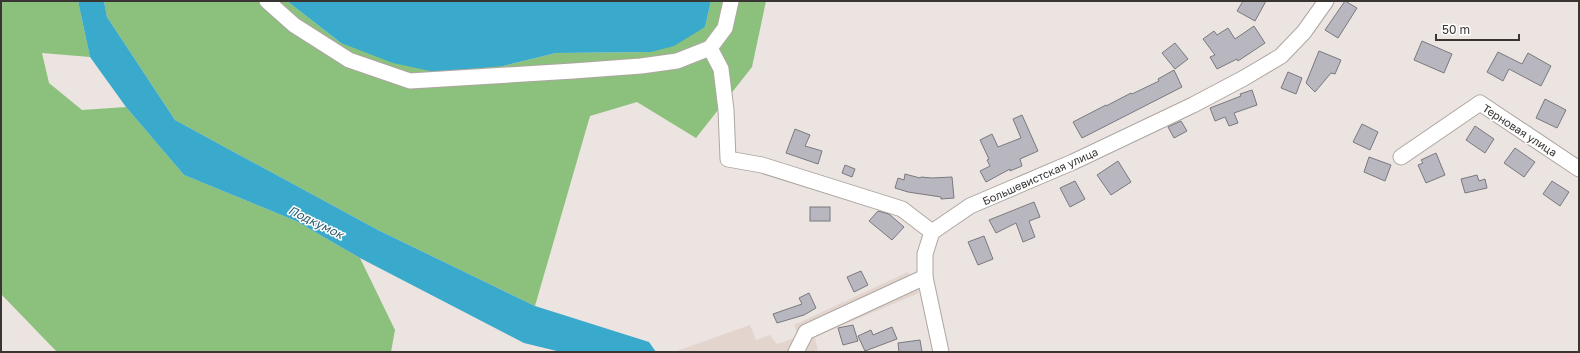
<svg xmlns="http://www.w3.org/2000/svg" width="1580" height="353" font-family="'Golos Text',sans-serif">
  <style>
    .built { fill: #e3d5cd }
    .forest { fill: #8bc17c }
    .water { fill: #39a9cc }
    .building { fill: #b8b7bf; stroke: #79797f }
    .lines { fill: none; stroke-linecap: round; stroke-linejoin: round }
    .minor-casing { stroke: #ada6a1; stroke-width: 17 }
    .minor { stroke: #fff; stroke-width: 15 }
    .labels { text-anchor: middle; dominant-baseline: central; stroke-width: 3; stroke-linejoin: round; paint-order: stroke }
    .street-label { font-size: 11px; fill: #383533; stroke: #fff }
    .water-label { font-size: 12px; font-style: italic; fill: #2d5b6b; stroke: #fff }
  </style>
  <rect width="100%" height="100%" fill="#ece4e0"/>
  <!-- built -->
  <polygon class="built" points="908,272 919,293 815,337 818,352 674,352 750,325 756,340 770,335 777,344 798,337 794,325"/>
  <!-- forest -->
  <g class="forest">
    <polygon points="1,1 78,1 90,57 42,53 49,83 82,110 126,107 184,175 296,221 360,258 395,330 391,352 57,352 1,294"/>
    <polygon points="104,1 287,1 341,43 503,66 556,53 651,52 705,27 711,1 766,1 752,67 696,138 637,102 590,116 535,306 378,230 175,120 107,17"/>
  </g>
  <!-- water -->
  <g class="water">
    <polygon points="78,1 104,1 107,17 175,120 378,230 535,306 649,342 656,352 561,352 524,343 360,258 296,221 184,175 126,107 90,57"/>
    <polygon points="287,1 711,1 705,27 674,46 651,52 556,53 503,66 435,72 393,63 341,43"/>
  </g>
  <!-- building -->
  <g class="building">
    <polygon points="1243,1 1266,1 1255,21 1237,11"/>
    <polygon points="1345,1 1357,8 1338,38 1325,30"/>
    <polygon points="1254,26 1265,43 1238,61 1237,59 1217,69 1210,57 1215,55 1203,39 1214,31 1217,35 1228,28 1235,39"/>
    <polygon points="1422,41 1452,54 1444,73 1414,60"/>
    <polygon points="1175,43 1188,59 1175,69 1162,53"/>
    <polygon points="1319,51 1341,60 1335,74 1331,73 1315,92 1306,83"/>
    <polygon points="1498,52 1522,64 1528,53 1551,66 1541,86 1509,69 1503,81 1487,72"/>
    <polygon points="1174,70 1182,87 1082,138 1073,122 1106,105 1106,106 1131,93 1132,94 1159,81 1158,79"/>
    <polygon points="1288,72 1302,78 1296,94 1281,88"/>
    <polygon points="1252,90 1257,105 1234,113 1238,123 1229,126 1225,117 1215,121 1210,108 1241,96 1240,94"/>
    <polygon points="1545,99 1566,110 1557,128 1536,118"/>
    <polygon points="1022,115 1038,151 1020,159 1022,166 1010,171 1010,169 986,182 980,171 990,166 987,160 989,159 980,140 992,134 998,147 1021,138 1013,119"/>
    <polygon points="1181,121 1187,131 1174,138 1168,127"/>
    <polygon points="1362,124 1378,132 1370,150 1353,142"/>
    <polygon points="1475,126 1494,139 1485,153 1466,140"/>
    <polygon points="795,129 810,135 805,146 822,151 818,164 786,153"/>
    <polygon points="1515,148 1535,162 1524,177 1504,163"/>
    <polygon points="1436,153 1445,175 1426,183 1418,165 1423,163 1421,160"/>
    <polygon points="1369,157 1391,165 1385,181 1364,172"/>
    <polygon points="1118,161 1131,182 1111,195 1097,175"/>
    <polygon points="845,165 855,169 852,177 842,173"/>
    <polygon points="905,174 920,178 921,177 932,178 952,177 954,198 941,199 941,197 908,192 895,188 898,178 904,180"/>
    <polygon points="1477,175 1479,181 1485,179 1487,188 1465,193 1461,179"/>
    <polygon points="1075,181 1085,199 1070,207 1060,188"/>
    <polygon points="1552,181 1569,192 1560,206 1543,194"/>
    <polygon points="1034,202 1040,217 1029,221 1035,237 1023,242 1016,223 996,233 989,220"/>
    <rect x="810" y="207" width="20" height="14"/>
    <polygon points="878,211 889,214 904,227 892,240 869,221"/>
    <polygon points="984,236 993,259 978,265 968,242"/>
    <polygon points="861,271 868,285 854,292 847,277"/>
    <polygon points="809,293 816,308 804,315 777,323 773,314 802,304 799,298"/>
    <polygon points="853,325 858,341 843,345 838,328"/>
    <polygon points="892,327 897,339 865,351 858,336 871,330 873,335"/>
    <polygon points="920,340 922,352 899,352 898,343"/>
  </g>
  <g class="lines">
    <defs>
      <g id="minor">
        <polyline points="267,1 294,25 349,60 410,81 573,71 641,66 677,61 710,48 725,28 731,1"/>
        <polyline points="710,48 721,69 726,110 728,159 762,165 902,209 932,232"/>
        <polyline points="1401,157 1480,103 1579,169"/>
        <polyline points="932,232 970,206 1073,162 1193,105 1244,78 1281,56 1304,32 1326,1"/>
        <polyline points="932,232 925,254 925,277 941,352"/>
        <polyline points="796,352 806,332 925,277"/>
      </g>
    </defs>
    <!-- minor casing -->
    <use href="#minor" class="minor-casing"/>
    <!-- minor -->
    <use href="#minor" class="minor"/>
  </g>
  <g class="labels">
    <!-- street labels -->
    <g class="street-label">
      <text transform="translate(1520 130) rotate(33)">Терновая улица</text>
      <text transform="translate(1040 176) rotate(-24)">Большевистская улица</text>
    </g>
    <!-- water labels -->
    <g class="water-label">
      <text transform="translate(316 222) rotate(26)">Подкумок</text>
    </g>
  </g>
  <!-- border -->
  <rect width="1580" height="353" fill="none" stroke="#383533" stroke-width="4"/>
  <!-- scale -->
  <path d="M1436 34v6h83v-6" fill="none" stroke="#383533" stroke-width="2"/>
  <text x="1442" y="34" font-size="12" fill="#383533" stroke="#ffffff" stroke-width="3" paint-order="stroke">50 m</text>
</svg>
